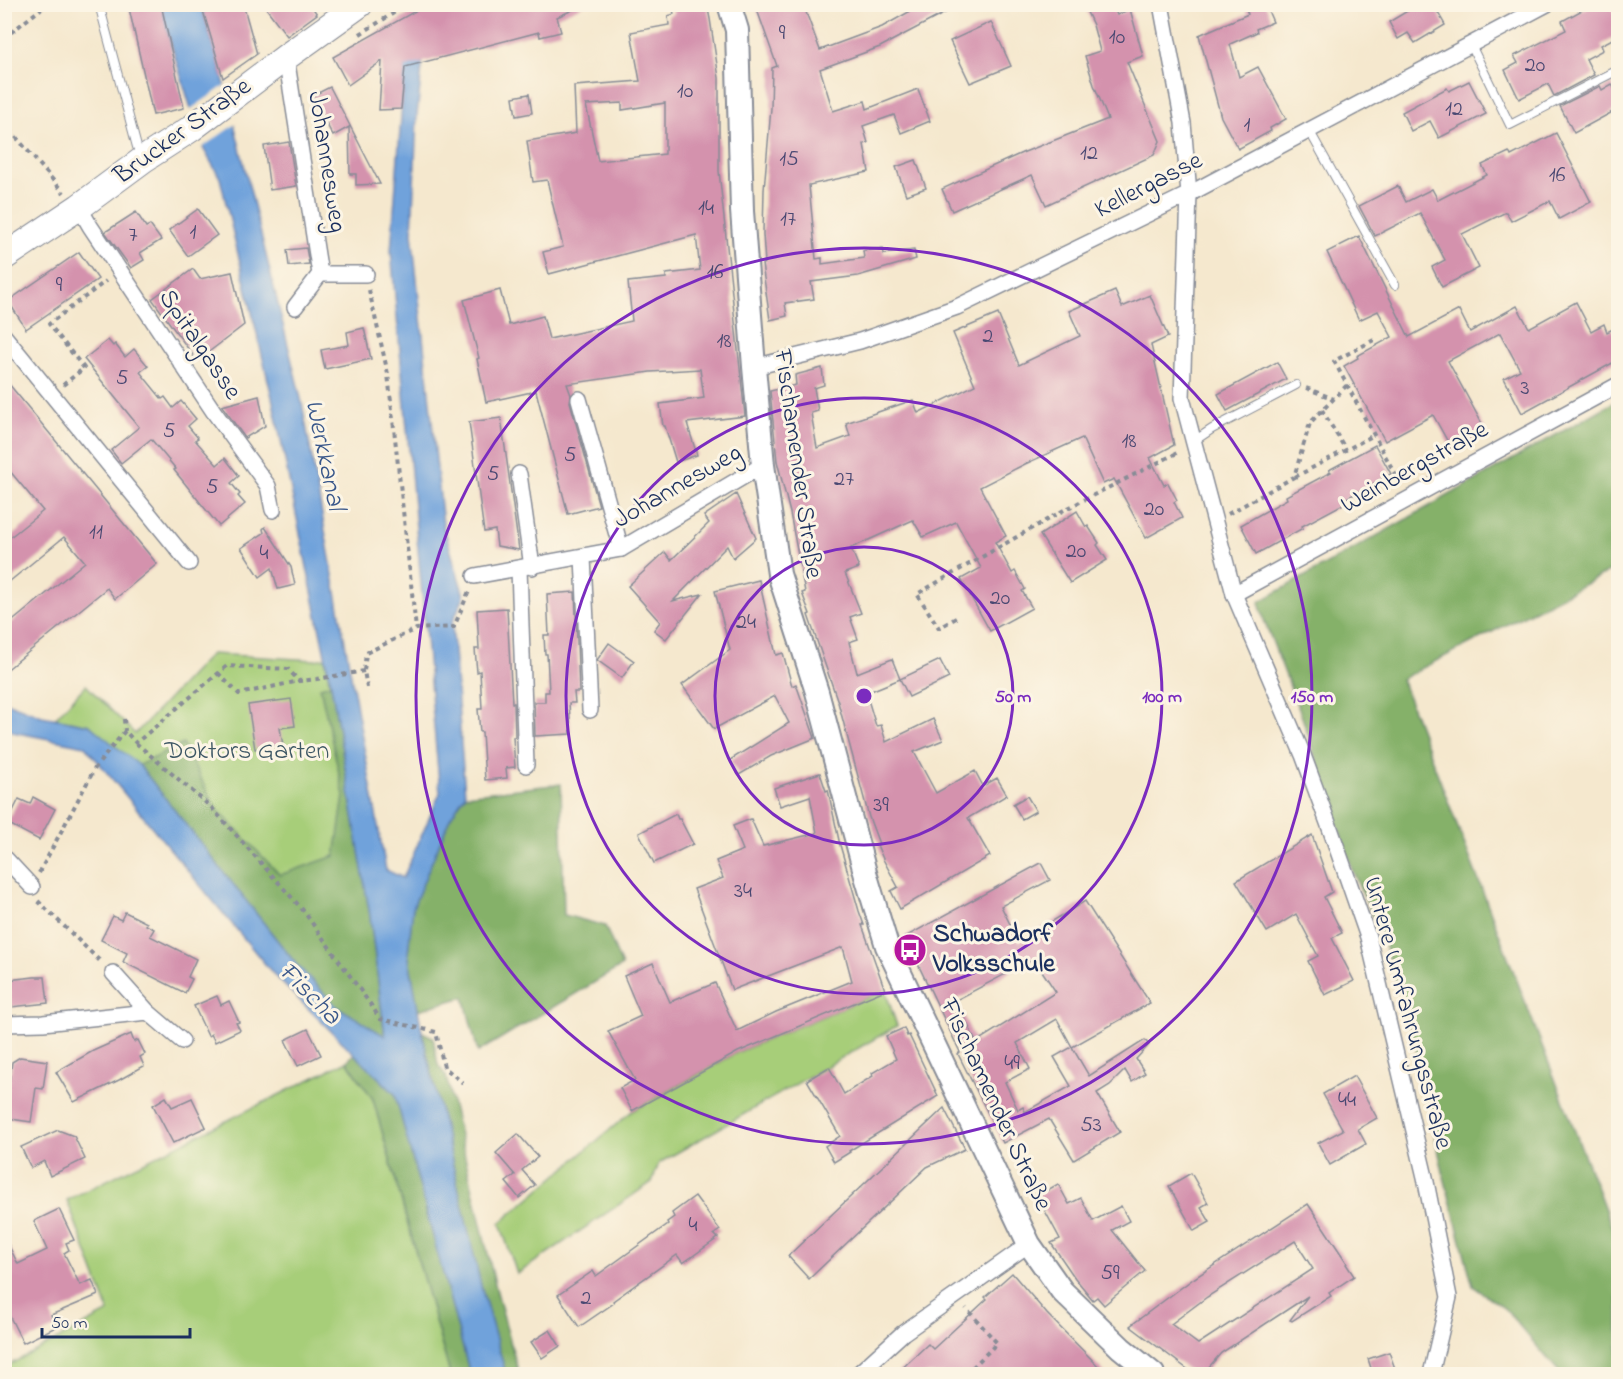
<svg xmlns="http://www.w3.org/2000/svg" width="1623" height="1379" font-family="'Indie Flower',sans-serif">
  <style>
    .green { fill: #a7ce79; stroke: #617e6c; stroke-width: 1.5 }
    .forest { fill: #85b169; stroke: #507064; stroke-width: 1.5 }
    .water { fill: #70a2db; stroke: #46689c; stroke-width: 1.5 }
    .pier { fill: #f5e8ce }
    .building { fill: #d492ad; fill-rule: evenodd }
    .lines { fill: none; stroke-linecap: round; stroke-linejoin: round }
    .service-casing { stroke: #888c96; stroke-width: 10 }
    .minor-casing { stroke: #888c96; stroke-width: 18 }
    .secondary-casing { stroke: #888c96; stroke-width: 26 }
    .primary-casing { stroke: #888c96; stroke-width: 28 }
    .path { stroke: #888c96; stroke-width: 4; stroke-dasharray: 4.5 4.5; stroke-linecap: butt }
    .service { stroke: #fff; stroke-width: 8 }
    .minor { stroke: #fff; stroke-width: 15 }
    .secondary { stroke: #fff; stroke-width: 22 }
    .primary { stroke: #fff; stroke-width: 26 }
    .ring { fill: none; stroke: #7b2cbf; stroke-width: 3 }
    .labels { text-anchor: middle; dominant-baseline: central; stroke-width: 6; stroke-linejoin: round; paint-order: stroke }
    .number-label { font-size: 22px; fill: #494872 }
    .street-label { font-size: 26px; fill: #1b2f5e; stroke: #fcf5e5 }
    .park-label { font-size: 26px; fill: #3e5765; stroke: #fcf5e5 }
    .poi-label { font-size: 26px; font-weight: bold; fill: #1b2f5e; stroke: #fcf5e5; text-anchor: start }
    .water-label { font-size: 27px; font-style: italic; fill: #39578a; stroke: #fcf5e5 }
    .centre { fill: #7b2cbf; stroke: #fcf5e5; stroke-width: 3 }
    .ring-label { font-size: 18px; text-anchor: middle; font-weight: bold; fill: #7b2cbf; stroke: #fcf5e5; stroke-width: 6; stroke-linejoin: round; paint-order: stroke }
  </style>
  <rect width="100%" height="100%" fill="#fcf5e5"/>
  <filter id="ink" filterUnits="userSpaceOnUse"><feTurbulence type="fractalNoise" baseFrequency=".0167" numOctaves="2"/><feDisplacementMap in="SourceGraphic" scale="12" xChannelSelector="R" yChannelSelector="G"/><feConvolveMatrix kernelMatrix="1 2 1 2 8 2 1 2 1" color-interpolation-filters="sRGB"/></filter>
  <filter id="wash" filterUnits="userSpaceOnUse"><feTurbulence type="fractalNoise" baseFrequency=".008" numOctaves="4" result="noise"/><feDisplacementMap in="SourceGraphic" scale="24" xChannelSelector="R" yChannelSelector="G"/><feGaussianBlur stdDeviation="1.35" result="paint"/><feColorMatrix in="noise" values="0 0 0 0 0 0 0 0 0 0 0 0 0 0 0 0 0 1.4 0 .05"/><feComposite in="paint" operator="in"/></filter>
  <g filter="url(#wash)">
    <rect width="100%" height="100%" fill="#f5e8ce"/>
    <!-- green -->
    <g class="green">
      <polygon points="211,654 314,660 325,658 370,916 385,1037 90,725 55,718 86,685 135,734"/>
      <polygon points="885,990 897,1026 659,1163 652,1182 517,1274 500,1223 632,1111 738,1052"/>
      <polygon points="347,1061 373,1099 450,1374 8,1374 5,1367 109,1312 67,1200"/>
    </g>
    <!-- forest -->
    <g class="forest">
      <polygon points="1618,400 1618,567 1401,679 1618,1243 1618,1374 1561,1374 1505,1309 1473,1286 1444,1177 1415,1042 1381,934 1353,872 1302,717 1264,620 1259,602"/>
      <polygon points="331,684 370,916 385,1037 336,1006 296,964 139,765 183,744 216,808 280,875 335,856 344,796 320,687"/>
      <polygon points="561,784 564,915 605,926 622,966 478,1052 464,997 418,1010 408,953 413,907 450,818 465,795"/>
      <polygon points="422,1032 433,1037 438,1065 446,1076 496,1288 519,1374 506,1374 482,1290"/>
      <polygon points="354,1054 395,1094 470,1374 450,1374 373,1099 347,1061"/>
    </g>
    <!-- water -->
    <polygon class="water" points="161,5 201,5 223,78 302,403 386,870 403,878 440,793 391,251 408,23 427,18 417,115 412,233 443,525 464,596 452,623 465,795 450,818 413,907 408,953 422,1032 482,1290 506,1374 470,1374 395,1094 275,976 85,746 13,732 5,725 4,701 42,716 89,725 139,765 296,964 336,1006 385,1036 370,916 331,684 272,397 220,178 203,148 165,24"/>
    <!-- pier -->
    <polygon class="pier" points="227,84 237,123 200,149 188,111"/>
    <g id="blocks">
      <!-- building -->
      <g class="building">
        <polygon points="128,4 161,4 184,108 153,115"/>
        <polygon points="201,4 243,4 257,54 223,78"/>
        <polygon points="263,4 310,4 317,14 287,36"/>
        <polygon points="417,4 586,4 557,17 561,32 540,37 539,32 405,67 401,109 379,110 382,61 348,85 333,57 419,9"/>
        <path d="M672 4H707L710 19 719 78V171L745 416 687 423 697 455 676 462 665 426H663L660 404 704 398 700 369 650 372 567 384 571 395 570 402 599 506 568 514 536 391 486 402 477 359 479 358 464 300 500 290 509 325 543 316 549 339 632 321 628 282 666 278V274L700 270 696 235 549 274 543 252 563 247 547 180 533 182 527 141 576 133 574 86 640 81 631 32 669 25 668 16 674 14ZM622 103V110L665 103V154L598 161 586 105Z"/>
        <polygon points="755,4 803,4 820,50 882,27 923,4 962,4 880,47 820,69 833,111 865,101 867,109 918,89 930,121 901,133 894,115 863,126 868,143 864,144 869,172 809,185 816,259 822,258 822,264 864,258 863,251 883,248 884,254 914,250 916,259 858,276 811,282 814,299 785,303 787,316 770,320 762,264 765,263 763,234 764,190 771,108 772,68 777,66"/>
        <polygon points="1104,4 1112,4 1117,15 1130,9 1143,56 1127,62 1160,141 1154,155 1046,205 1032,175 952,211 942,189 1022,153 1108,119 1094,85 1085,56 1100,51 1093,25 1087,12"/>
        <polygon points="1244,4 1265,4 1273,22 1256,29 1257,32 1230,44 1239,77 1258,67 1286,119 1270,128 1271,131 1238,149 1221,117 1199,35 1248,14"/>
        <polygon points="1419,4 1433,4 1445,25 1415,43 1408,33 1398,39 1389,22"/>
        <polygon points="1593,4 1611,4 1618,19 1618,36 1601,45 1603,50 1586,59 1594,75 1554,96 1548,84 1519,99 1505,70 1518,63 1514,56 1566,30 1562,21"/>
        <polygon points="991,22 1011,66 970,83 950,41"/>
        <polygon points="1469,81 1486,114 1439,138 1430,121 1411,131 1402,112 1447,88 1449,91"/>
        <polygon points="1612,84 1618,96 1618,109 1574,133 1560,106 1600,86 1602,90"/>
        <polygon points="330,87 364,153 380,184 356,185 356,174 350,174 349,127 333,136 312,96"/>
        <polygon points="529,94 532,113 516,116 513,97"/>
        <polygon points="1556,133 1591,202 1559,219 1550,201 1511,221 1506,212 1462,234 1479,268 1442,287 1432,267 1445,260 1420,213 1375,236 1359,206 1398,186 1406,202 1432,189 1438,200 1487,175 1482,165 1509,152 1511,156"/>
        <polygon points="289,142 296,186 270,190 264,146"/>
        <polygon points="916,160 926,188 906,195 896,167"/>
        <polygon points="198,209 217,235 188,256 169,230"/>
        <polygon points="136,212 146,227 150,225 161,240 140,253 144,260 131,268 105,232"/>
        <polygon points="1359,236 1409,337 1459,310 1470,332 1517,306 1529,328 1576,302 1591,331 1604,324 1607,332 1613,329 1618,339 1618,360 1522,413 1504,378 1520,370 1500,333 1448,361 1487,433 1453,451 1433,415 1385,441 1344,366 1358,358 1357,356 1392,337 1378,311 1359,320 1327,252"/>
        <polygon points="306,248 309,264 289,266 287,250"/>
        <polygon points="79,252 98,279 26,329 8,301"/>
        <polygon points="193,269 200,279 232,272 244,325 197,361 152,299"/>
        <polygon points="1115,291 1122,307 1150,295 1168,337 1151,345 1174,445 1150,458 1164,485 1168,483 1177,500 1174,502 1182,518 1146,538 1114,479 1103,484 1082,438 1025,464 980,487 1006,536 995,542 1012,573 1015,571 1025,589 1022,591 1032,608 990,631 961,579 981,568 956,522 923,537 913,520 851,548 859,568 845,573 861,613 850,617 858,639 849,642 857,673 892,659 900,679 866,693 876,726 881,725 886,742 933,719 943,740 914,752 936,793 975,771 983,786 997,778 1007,795 968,818 990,856 900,909 891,891 898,887 884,861 877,845 879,844 869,817 838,702 808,615 810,614 802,593 805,592 790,513 777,461 770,391 796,385 795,375 822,368 824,385 814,388 818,411 811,413 817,448 850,436 846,423 913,400 918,413 975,385 953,333 998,314 1019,365 1080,336 1069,311"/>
        <polygon points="364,328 371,359 325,369 321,350 349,345 347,332"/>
        <polygon points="108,340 113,346 115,344 125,357 134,349 148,366 140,372 162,399 165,397 173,408 181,401 196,419 188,426 198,438 195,440 217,465 225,458 239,476 231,483 240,494 238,496 245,504 219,526 174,470 176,469 151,439 121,463 111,450 139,427 84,359"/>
        <polygon points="1277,362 1286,379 1227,411 1218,394"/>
        <polygon points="4,378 157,564 115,599 107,588 4,672 4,628 85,562 64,537 4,586 4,542 43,511 4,464"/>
        <polygon points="259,396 265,426 245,438 222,406"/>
        <polygon points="501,418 519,550 497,546 495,530 484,532 469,422"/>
        <polygon points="1375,445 1391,474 1345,499 1347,502 1302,526 1303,528 1256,554 1241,525 1287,499 1286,496 1331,472 1329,470"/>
        <polygon points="736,494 756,538 733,558 727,546 673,601 702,594 666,639 654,630 660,622 628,586 665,552 671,560 709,523 704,516"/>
        <polygon points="1077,511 1086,527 1088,526 1099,543 1097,545 1107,560 1070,583 1040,535"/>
        <polygon points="265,527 291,567 295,585 278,589 272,568 260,577 241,548 264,533 263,529"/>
        <polygon points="759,580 776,655 783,653 792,686 796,684 815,738 771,756 739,775 730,760 789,723 775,696 714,729 682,685 730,650 715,591"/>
        <polygon points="575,592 579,692 574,692 575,703 569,703 571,734 535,736 534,702 545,702 545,692 549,692 547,654 545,654 544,635 549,635 547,594"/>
        <polygon points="507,608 512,703 514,703 515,737 513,737 515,767 506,768 507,778 485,780 482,732 480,732 478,709 482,709 480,671 477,672 475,649 479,649 477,610"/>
        <polygon points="609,643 634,661 622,678 597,660"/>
        <polygon points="940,660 949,678 909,697 900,679"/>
        <polygon points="291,699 295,726 280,728 283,745 255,749 248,705"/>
        <polygon points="820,773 826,791 828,790 840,845 859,911 864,925 862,925 885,990 738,1052 632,1111 620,1088 635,1080 608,1031 641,1016 624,976 653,963 670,1002 715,983 737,1031 776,1012 852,981 843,947 732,990 694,889 723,878 716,861 743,850 733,826 751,819 763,846 817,833 810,796 780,806 774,788"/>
        <polygon points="1027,796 1036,811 1022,819 1013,804"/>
        <polygon points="33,797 55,809 39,840 7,823 19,799 30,804"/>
        <polygon points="676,814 678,819 680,819 693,844 654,863 639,833"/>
        <polygon points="1312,835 1332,892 1324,897 1342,933 1332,938 1354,981 1325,995 1308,961 1318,956 1296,914 1267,932 1236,881"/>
        <path d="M1041 863 1050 880 1001 906 1019 942 1085 901 1150 1003 1072 1047 1089 1076 1145 1040 1149 1045 1136 1059 1145 1073 1132 1082 1125 1070 1110 1085 1097 1093 1120 1132 1074 1160 1049 1119 1003 1143 958 1054 960 1052 905 937ZM1034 959 1056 992 976 1042 956 1000ZM1057 1019 1072 1047 1054 1057 1071 1086 1025 1112 1023 1107 1018 1110 1005 1082 1030 1069 1017 1043Z"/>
        <polygon points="125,912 147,923 146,925 154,929 150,936 196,959 188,977 192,979 185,993 123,962 127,953 101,940 113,916 121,920"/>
        <polygon points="34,977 45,977 48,1003 11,1007 8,980"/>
        <polygon points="217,996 221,1005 229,1001 239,1022 236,1023 240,1030 215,1042 211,1034 208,1036 194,1006"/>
        <polygon points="904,1028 907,1036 909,1035 938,1096 849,1151 850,1152 834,1162 825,1146 840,1136 807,1080 829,1067 844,1094 873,1076 872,1073 896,1059 886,1036"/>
        <polygon points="308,1029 321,1055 298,1066 285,1040"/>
        <polygon points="131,1034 134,1042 138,1040 145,1054 140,1057 144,1066 119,1080 74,1102 56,1072 93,1051"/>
        <polygon points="20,1057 47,1061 43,1089 36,1088 31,1122 4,1118 12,1062"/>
        <polygon points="1354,1076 1377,1118 1358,1129 1366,1144 1330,1165 1318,1143 1343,1130 1323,1094"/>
        <polygon points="166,1097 172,1107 192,1098 206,1127 173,1143 153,1105"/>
        <polygon points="944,1108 965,1149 927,1167 809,1279 788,1256"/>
        <polygon points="58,1130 74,1136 85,1159 50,1176 44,1161 31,1168 21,1147"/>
        <polygon points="518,1134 538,1157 522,1170 535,1185 519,1198 506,1182 515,1175 496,1153"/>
        <polygon points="1191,1173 1208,1203 1201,1207 1210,1222 1194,1231 1169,1186"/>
        <polygon points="1058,1184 1069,1204 1081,1198 1093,1221 1121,1206 1129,1221 1112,1230 1145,1271 1104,1305 1097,1297 1093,1300 1075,1278 1051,1243 1060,1239 1037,1196"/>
        <polygon points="695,1196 720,1230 714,1234 718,1238 683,1263 677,1255 613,1301 614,1303 579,1327 558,1295 593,1271 596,1276 668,1224 667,1222 674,1217 672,1213"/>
        <path d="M1308 1204 1347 1263 1346 1264 1354 1276 1329 1293 1331 1296 1292 1321 1290 1320 1308 1296 1221 1353 1203 1374H1194L1130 1326 1193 1279ZM1295 1241 1313 1269 1198 1344 1171 1324 1207 1297Z"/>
        <polygon points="59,1209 74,1240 66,1243 69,1250 64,1253 80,1285 92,1280 98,1295 51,1315 56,1327 23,1343 4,1305 4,1236 18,1264 47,1250 34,1221"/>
        <polygon points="1012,1273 1047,1314 1106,1374 896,1374 928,1344 933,1349 987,1299 985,1297"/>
        <polygon points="550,1330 560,1346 542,1358 531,1342"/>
        <polygon points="1389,1352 1397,1374 1373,1374 1368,1359"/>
      </g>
    </g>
  </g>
  <g filter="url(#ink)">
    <use href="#blocks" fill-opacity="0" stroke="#888c96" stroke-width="1.5"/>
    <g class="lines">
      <defs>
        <g id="service">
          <polyline points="99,4 137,147 142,155"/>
          <polyline points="1471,45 1510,125 1618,70"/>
          <polyline points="1309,130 1395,285"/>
          <polyline points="1194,441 1212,429 1296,385"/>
        </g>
        <g id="minor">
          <polyline points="1161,4 1183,123 1189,194 1182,398 1234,594 1303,755 1331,831 1368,937 1425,1177 1449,1297 1431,1374"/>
          <polyline points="286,57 320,274 295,307"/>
          <polyline points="79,207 90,226 214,412 268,486 273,510"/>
          <polyline points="320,274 366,274"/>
          <polyline points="4,336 189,563"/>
          <polyline points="754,367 860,341 957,307 1189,194 1547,4"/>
          <polyline points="579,399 621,549"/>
          <polyline points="519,474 532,567"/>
          <polyline points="583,557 590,710"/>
          <polyline points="519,569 526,765"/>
          <polyline points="475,576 621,549 763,465"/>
          <polyline points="1234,594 1618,385"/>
          <polyline points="6,859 32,887"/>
          <polyline points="113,973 148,1012"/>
          <polyline points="4,1024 43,1023 148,1012 182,1041"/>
          <polyline points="858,1374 903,1333 1029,1244"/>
        </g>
        <polyline id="secondary" points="729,4 737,30 742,211 754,367 763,465 779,574 817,692 866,876 887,946 1029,1244 1062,1291 1121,1348 1153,1374"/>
        <polyline id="primary" points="4,257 79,207 144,159 192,128 286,57 360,4"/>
      </defs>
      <!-- service casing -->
      <use href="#service" class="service-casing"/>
      <!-- minor casing -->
      <use href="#minor" class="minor-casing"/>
      <!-- secondary casing -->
      <use href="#secondary" class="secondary-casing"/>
      <!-- primary casing -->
      <use href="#primary" class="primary-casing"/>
      <!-- path -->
      <g class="path">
        <polyline points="360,34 397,11 402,4"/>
        <polyline points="4,38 47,4"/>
        <polyline points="4,123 64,193"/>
        <polyline points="369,290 388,374 416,629"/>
        <polyline points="1374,340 1334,361 1401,485"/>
        <polyline points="63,385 84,368 49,324 106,281"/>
        <polyline points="1306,388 1334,399"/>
        <polyline points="1322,410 1346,450"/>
        <polyline points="1295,477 1374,435"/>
        <polyline points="1228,514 1294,477 1310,423 1347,385"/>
        <polyline points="956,618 939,628 917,594 1064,510 1179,452"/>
        <polyline points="218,673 239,694 299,681"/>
        <polyline points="367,688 364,671 366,653 416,629 454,627 469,591"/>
        <polyline points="124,719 125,731"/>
        <polyline points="136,743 212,808 302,909 373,1008 380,1019 436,1032 444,1067 463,1083"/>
        <polyline points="39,873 95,768 125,731 136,743 227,666 288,669 299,681 317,679 364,671"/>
        <polyline points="38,901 102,963"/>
        <polyline points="1616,1349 1618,1353"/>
        <polyline points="966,1374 997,1343 966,1308"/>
      </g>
      <!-- service -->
      <use href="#service" class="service"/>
      <!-- minor -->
      <use href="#minor" class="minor"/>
      <!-- secondary -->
      <use href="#secondary" class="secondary"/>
      <!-- primary -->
      <use href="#primary" class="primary"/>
    </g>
  </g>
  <!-- distance rings -->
  <g class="ring">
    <circle cx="864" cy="696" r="149"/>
    <circle cx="864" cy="696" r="298"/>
    <circle cx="864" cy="696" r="448"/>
  </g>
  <!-- icons -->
  <defs>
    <symbol id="bus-disc" viewBox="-11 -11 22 22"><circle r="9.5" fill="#b5179e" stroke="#fcf5e5"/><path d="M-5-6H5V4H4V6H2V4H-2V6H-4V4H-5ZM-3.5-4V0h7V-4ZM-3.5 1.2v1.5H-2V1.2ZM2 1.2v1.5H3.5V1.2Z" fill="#fff"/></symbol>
  </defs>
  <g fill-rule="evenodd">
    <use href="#bus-disc" x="891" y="931" width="38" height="38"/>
  </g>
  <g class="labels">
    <!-- number labels -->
    <g class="number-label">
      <text x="782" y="34">9</text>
      <text x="1117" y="38">10</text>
      <text x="1535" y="66">20</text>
      <text x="685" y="92">10</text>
      <text x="1454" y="110">12</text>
      <text x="1247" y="126">1</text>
      <text x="1089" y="154">12</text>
      <text x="789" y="160">15</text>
      <text x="1557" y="176">16</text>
      <text x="706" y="209">14</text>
      <text x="788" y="220">17</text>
      <text x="193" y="233">1</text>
      <text x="133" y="236">7</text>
      <text x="715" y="273">16</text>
      <text x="59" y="286">9</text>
      <text x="988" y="337">2</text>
      <text x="724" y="342">18</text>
      <text x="122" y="379">5</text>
      <text x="1525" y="389">3</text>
      <text x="169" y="432">5</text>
      <text x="1129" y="442">18</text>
      <text x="570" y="456">5</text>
      <text x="493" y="475">5</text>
      <text x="844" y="480">27</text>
      <text x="212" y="488">5</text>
      <text x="1154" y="510">20</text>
      <text x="96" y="533">11</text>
      <text x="1076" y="552">20</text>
      <text x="264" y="554">4</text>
      <text x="1000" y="599">20</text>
      <text x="746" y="623">24</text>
      <text x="881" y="806">39</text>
      <text x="743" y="892">34</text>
      <text x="1012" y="1064">49</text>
      <text x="1347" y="1101">44</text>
      <text x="1091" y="1126">53</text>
      <text x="693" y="1226">4</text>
      <text x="1110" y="1274">59</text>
      <text x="586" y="1299">2</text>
    </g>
    <!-- street labels -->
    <g class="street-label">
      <text transform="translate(183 132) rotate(-36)">Brucker Straße</text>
      <text transform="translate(326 162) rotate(81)">Johannesweg</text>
      <text transform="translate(1149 186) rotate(-27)">Kellergasse</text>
      <text transform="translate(199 345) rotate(56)">Spitalgasse</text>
      <text transform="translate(797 464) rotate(82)">Fischamender Straße</text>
      <text transform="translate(1415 468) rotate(-29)">Weinbergstraße</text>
      <text transform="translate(678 487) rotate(-30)">Johannesweg</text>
      <text transform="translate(1407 1013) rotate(75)">Untere Umfahrungsstraße</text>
      <text transform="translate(995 1105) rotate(65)">Fischamender Straße</text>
    </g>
    <!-- park labels -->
    <g class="park-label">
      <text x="247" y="752">Doktors Garten</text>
    </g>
    <!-- poi labels -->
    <g class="poi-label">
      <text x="933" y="935">Schwadorf<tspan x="933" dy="30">Volksschule</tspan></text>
    </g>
    <!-- water labels -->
    <g class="water-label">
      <text transform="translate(324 455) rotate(78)">Werkkanal</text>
      <text transform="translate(309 994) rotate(45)">Fischa</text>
    </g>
  </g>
  <circle cx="864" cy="696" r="9" class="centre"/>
  <g class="ring-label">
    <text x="1013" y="702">50 m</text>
    <text x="1162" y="702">100 m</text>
    <text x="1312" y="702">150 m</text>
  </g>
  <!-- margin -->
  <rect width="1623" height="1379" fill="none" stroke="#fcf5e5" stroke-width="24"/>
  <!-- scale -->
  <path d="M42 1328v9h148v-9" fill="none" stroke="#1b2f5e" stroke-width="3"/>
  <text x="51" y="1328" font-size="18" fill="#1b2f5e" stroke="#fcf5e5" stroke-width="4.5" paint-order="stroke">50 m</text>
</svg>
